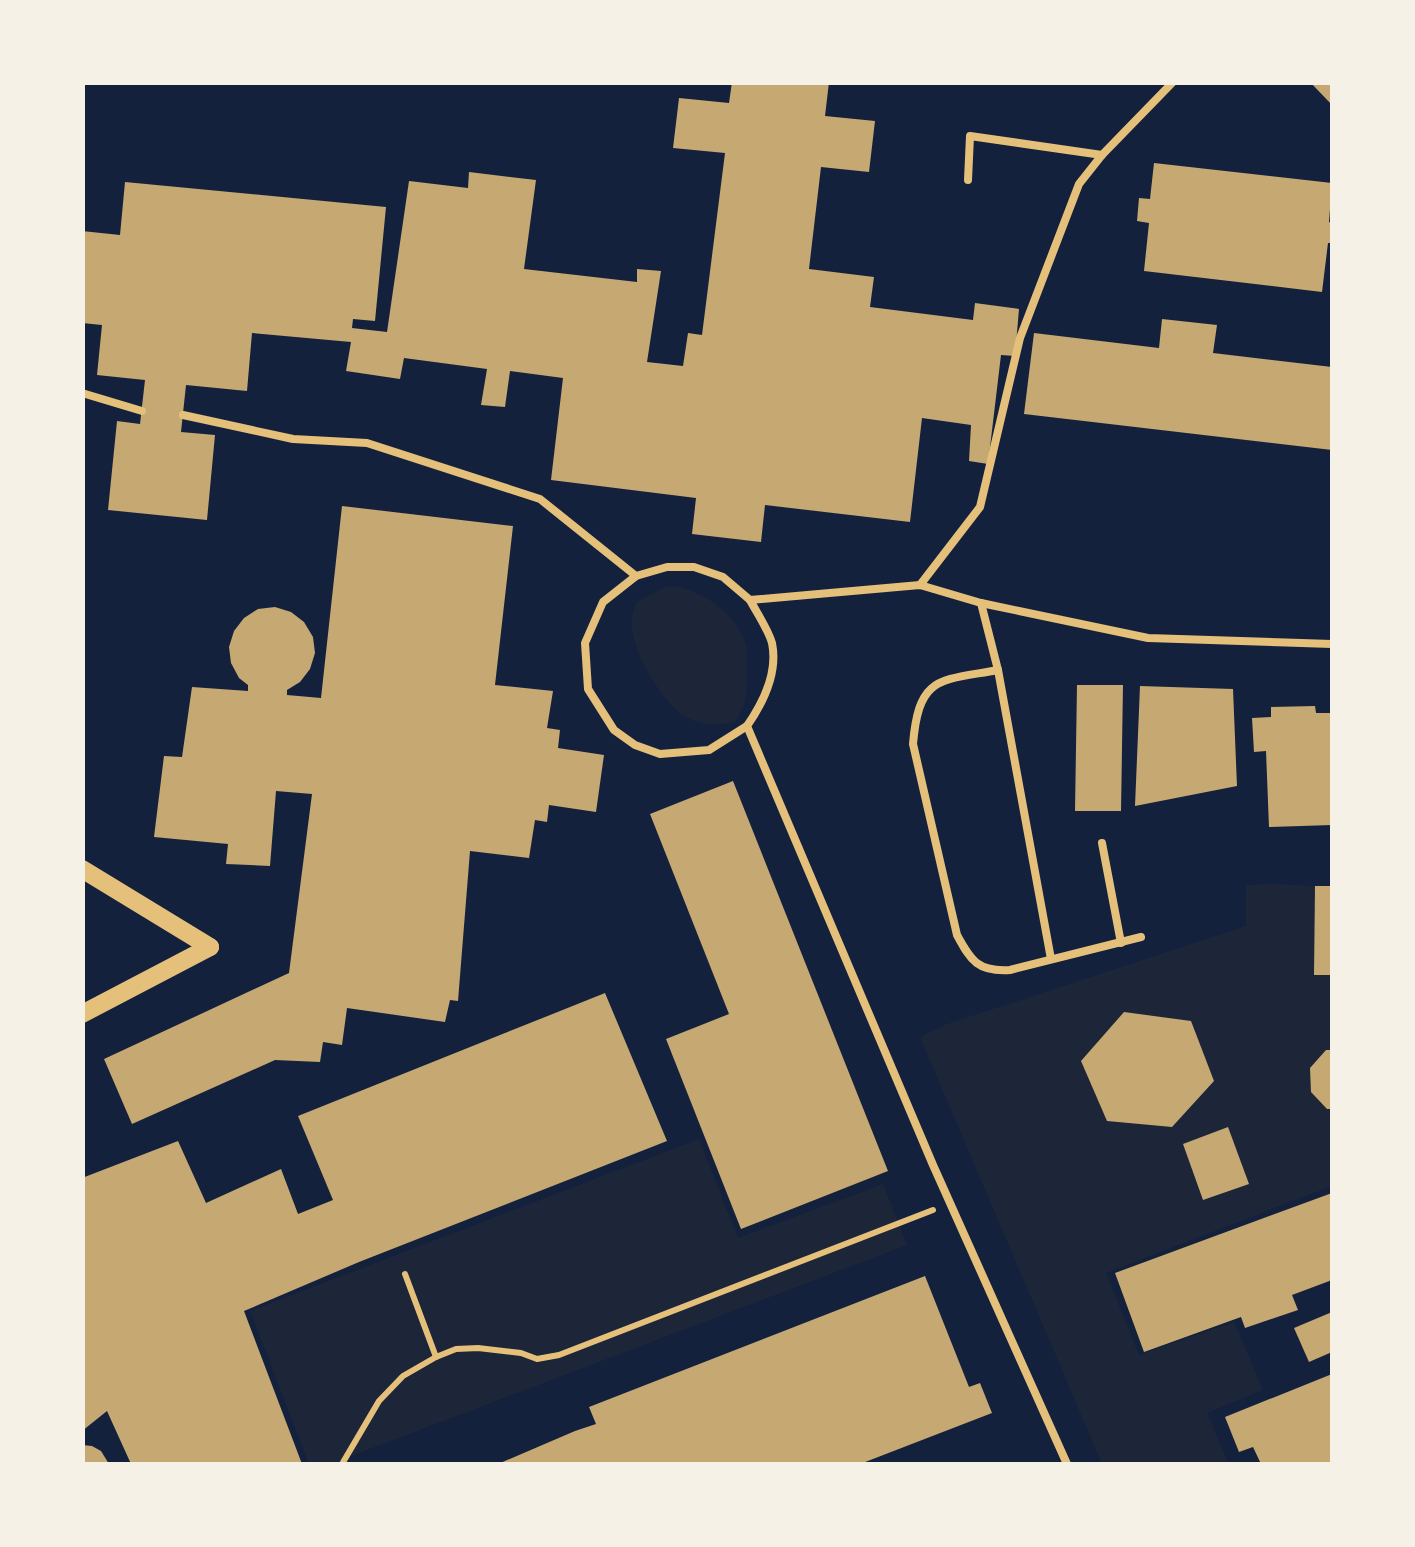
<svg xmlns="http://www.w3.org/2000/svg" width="1415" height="1547" font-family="'Public Sans',sans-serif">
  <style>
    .green { fill: #1d2539 }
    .building { fill: #c6a872 }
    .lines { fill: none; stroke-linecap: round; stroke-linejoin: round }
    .path { stroke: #e5c07b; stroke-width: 6 }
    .service { stroke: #e5c07b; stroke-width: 8 }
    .tertiary { stroke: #e5c07b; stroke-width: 18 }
  </style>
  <rect width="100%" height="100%" fill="#14213d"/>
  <!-- green -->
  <g class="green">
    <path d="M667 586C699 587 737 613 746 645 748 652 747 662 747 669 748 691 747 704 735 722 720 725 702 726 688 718 662 704 628 647 632 617 633 612 635 607 637 602Z"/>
    <polygon points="1271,884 1315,886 1314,974 1332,975 1332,1186 1106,1273 1139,1355 1234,1322 1263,1390 1207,1413 1229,1464 1102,1464 920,1037 947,1024 1246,926 1246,885"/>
    <polygon points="699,1139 738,1238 883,1184 907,1245 330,1464 309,1464 250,1311"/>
  </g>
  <!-- building -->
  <g class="building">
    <polygon points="732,82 829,82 825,116 875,121 869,172 821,167 809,269 874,277 870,307 973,320 975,303 1019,309 1015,356 1001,355 988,464 969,461 971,425 922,418 910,522 765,505 761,542 692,534 696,498 551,480 563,378 510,371 505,407 481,405 487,369 404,358 400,379 346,371 351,342 252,333 247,391 186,385 181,432 215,435 207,520 108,510 117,421 140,424 145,380 97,375 102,325 82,323 82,231 120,235 125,182 386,207 375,321 353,319 352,328 387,332 409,181 468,188 469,172 536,180 524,269 637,282 637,269 661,271 647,362 683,366 688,333 702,335 725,153 673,148 679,98 729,103"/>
    <polygon points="1310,82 1332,82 1332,105"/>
    <polygon points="1154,163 1332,183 1329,222 1332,223 1332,243 1328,243 1322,292 1144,271 1149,223 1137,221 1139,198 1150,199"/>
    <polygon points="1162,319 1217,325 1213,353 1332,367 1332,450 1024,414 1034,333 1159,348"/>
    <polygon points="342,506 513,526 495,685 553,691 547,728 560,730 558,748 604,755 596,812 549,805 547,822 535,820 529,858 470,851 458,1001 450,1000 445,1022 347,1008 342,1045 323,1042 320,1062 275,1060 132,1124 104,1059 289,973 312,794 276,791 270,866 226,864 228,844 154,837 164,756 182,757 192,687 248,691 248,685 239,678 231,663 229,647 234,631 244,618 258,609 275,607 291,612 304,622 313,637 315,653 310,669 300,682 287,690 287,695 321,698"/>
    <polygon points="1077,685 1123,685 1121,811 1075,811"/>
    <polygon points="1140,686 1233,689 1237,786 1135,806"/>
    <polygon points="1315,706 1316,713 1332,713 1332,825 1269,827 1266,751 1254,752 1252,718 1271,717 1271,707"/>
    <polygon points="733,781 888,1171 741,1229 666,1039 729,1014 650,814"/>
    <polygon points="1315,886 1332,886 1332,975 1314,975"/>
    <polygon points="605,993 667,1141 359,1262 244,1311 302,1464 131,1464 107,1411 82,1431 82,1178 178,1141 206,1203 281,1169 298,1214 333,1200 298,1116"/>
    <polygon points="1124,1012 1191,1021 1214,1081 1172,1127 1107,1121 1081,1061"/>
    <polygon points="1326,1050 1332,1050 1332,1109 1327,1109 1311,1092 1310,1068"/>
    <polygon points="1228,1127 1249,1184 1203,1200 1183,1144"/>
    <polygon points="1332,1193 1332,1280 1292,1295 1298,1310 1245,1328 1241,1317 1144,1352 1115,1273"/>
    <polygon points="925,1276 969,1387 980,1383 992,1413 860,1464 498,1464 575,1431 596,1424 589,1407"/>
    <polygon points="1332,1312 1332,1352 1309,1362 1294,1328"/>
    <polygon points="1332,1374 1332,1464 1261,1464 1253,1447 1239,1452 1225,1417"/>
    <polygon points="82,1445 92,1446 101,1451 109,1464 82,1464"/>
  </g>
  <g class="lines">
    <!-- path -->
    <g class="path">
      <polyline points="405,1274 436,1357"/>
      <polyline points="342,1464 379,1401 403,1376 436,1357 456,1349 478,1348 521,1353 537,1359 559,1355 933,1210"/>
    </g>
    <!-- service -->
    <g class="service">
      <polyline points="968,180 970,136 1102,155"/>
      <polyline points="82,393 142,411"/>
      <polyline points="183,415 293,439 367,443 540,499 636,576"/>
      <polyline points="920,585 980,507 1020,338 1079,184 1102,155 1173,82"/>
      <polyline points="981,603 998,670 1051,959"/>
      <path d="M998 670C939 681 919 675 913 744L957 935C971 961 978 972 1010 970L1141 937"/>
      <polyline points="747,726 709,750 660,754 635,745 614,730 588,689 585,643 603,602 636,576 667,567 694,567 723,577 750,600"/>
      <polyline points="1102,843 1121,943"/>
      <path d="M1067 1464 933 1165 747 726C763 703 778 672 772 643 768 629 757 613 750 600L920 585 981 603 1148 638 1332 644"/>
    </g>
    <!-- tertiary -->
    <g class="tertiary">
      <polyline points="82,869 210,947"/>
      <polyline points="82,1014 210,947"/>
    </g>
  </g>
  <!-- border -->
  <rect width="1415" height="1547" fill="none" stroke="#f6f1e7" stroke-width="170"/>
</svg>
